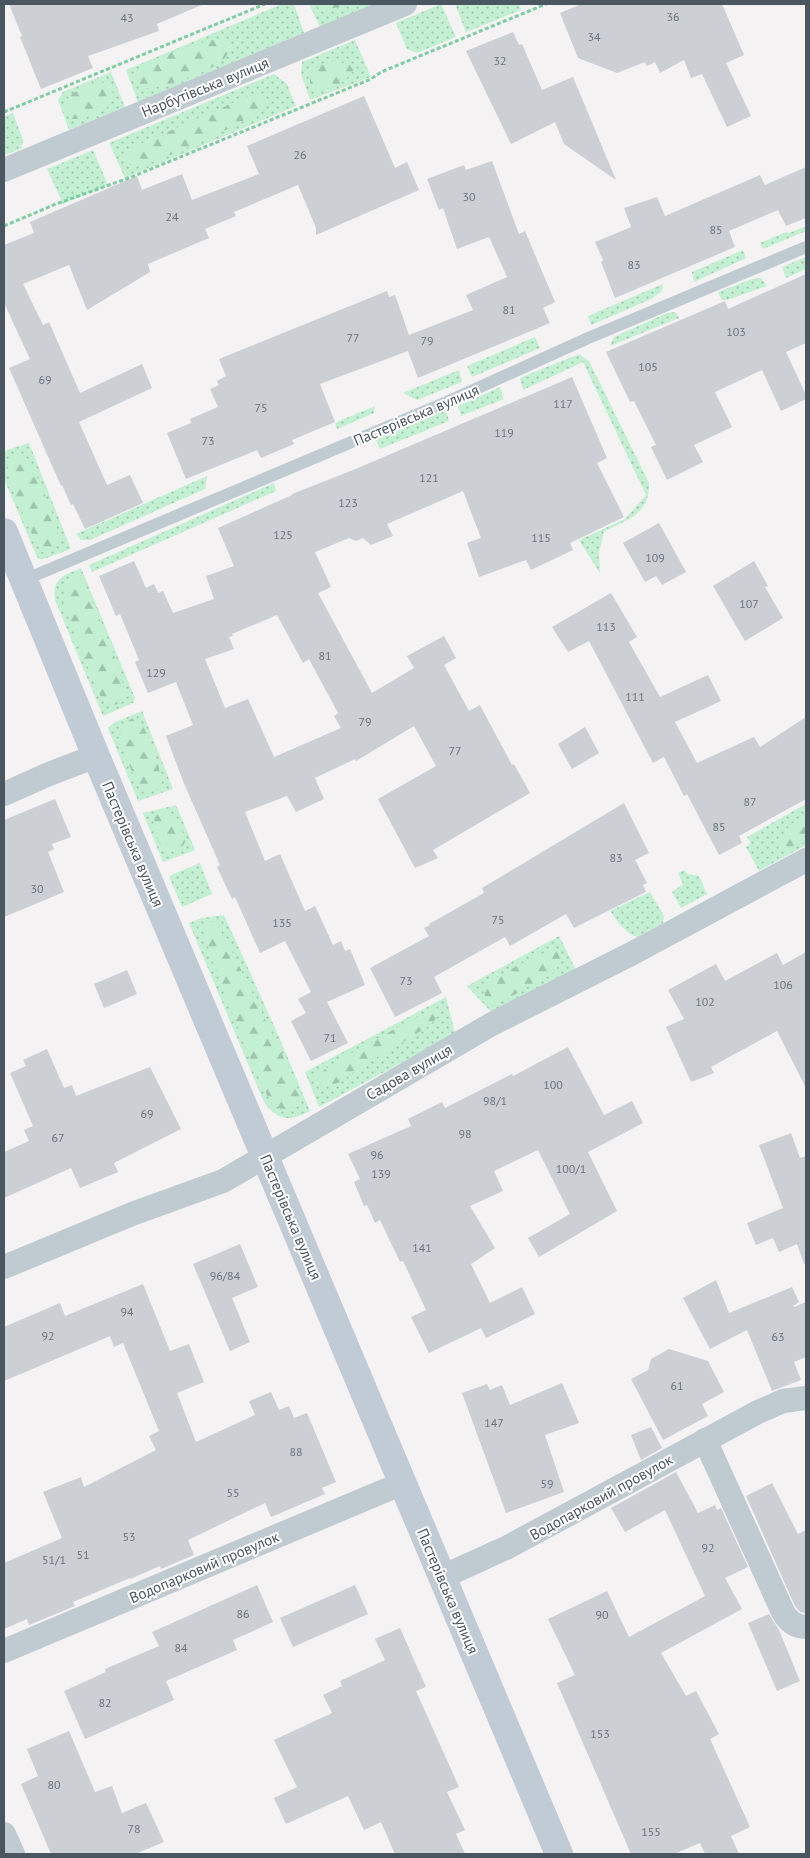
<svg xmlns="http://www.w3.org/2000/svg" width="810" height="1858" font-family="'PT Sans',sans-serif">
  <style>
    .grass { fill: url(#grass-dots) }
    .forest { fill: url(#forest-firs) }
    .building { fill: #cccfd4; fill-rule: evenodd }
    .lines { fill: none; stroke-linecap: round; stroke-linejoin: round }
    .path { stroke: #7acea1; stroke-width: 3; stroke-dasharray: 4 2.5; stroke-linecap: butt }
    .service { stroke: #c0cad1; stroke-width: 12 }
    .minor { stroke: #c0cad1; stroke-width: 24 }
    .secondary { stroke: #c0cbd5; stroke-width: 28 }
    .labels { text-anchor: middle; dominant-baseline: central; stroke-width: 4; stroke-linejoin: round; paint-order: stroke }
    .number-label { font-size: 12px; fill: #6a747d }
    .street-label { font-size: 15px; fill: #4a5660; stroke: #fff }
  </style>
  <defs>
    <pattern id="grass-dots" width="8" height="8" patternUnits="userSpaceOnUse" patternTransform="scale(1.25)"><rect width="8" height="8" fill="#c3f0d2"/><path d="M2 2h.1M6 6h.1" fill="none" stroke="#a0c5ae" stroke-width="1.8" stroke-linecap="round"/></pattern>
    <pattern id="forest-firs" width="22" height="20" patternUnits="userSpaceOnUse" patternTransform="scale(1.25)"><rect width="22" height="20" fill="#c3f0d2"/><path d="M5 1l3.5 6h-7zM16 11l3.5 6h-7z" fill="#a0c5ae"/></pattern>
  </defs>
  <rect width="100%" height="100%" fill="#f4f2f2"/>
  <!-- grass -->
  <g class="grass">
    <polygon points="282,4 294,4 304,33 138,102 126,70"/>
    <polygon points="309,4 376,4 320,27"/>
    <polygon points="441,4 456,37 417,53 407,49 396,23"/>
    <polygon points="455,4 519,4 521,10 466,32"/>
    <polygon points="355,40 371,77 310,100 301,74 302,62"/>
    <polygon points="111,72 125,107 69,130 58,100 63,92"/>
    <polygon points="274,74 287,84 296,106 125,178 109,143"/>
    <polygon points="13,113 23,140 21,149 4,155 4,117"/>
    <polygon points="93,150 108,185 63,204 47,169"/>
    <polygon points="806,226 806,231 763,249 760,243 786,232 789,233"/>
    <polygon points="743,250 746,258 694,282 692,272"/>
    <polygon points="806,257 806,269 786,278 782,267"/>
    <polygon points="761,278 767,286 727,300 722,300 718,292 752,279"/>
    <polygon points="663,284 662,291 651,299 591,325 588,316"/>
    <polygon points="675,312 679,318 610,346 614,337 667,313"/>
    <polygon points="535,337 540,348 472,377 467,366"/>
    <path d="M579 354 589 361 649 483C650 515 627 519 604 532L599 552 600 573 579 540 625 519 646 495 583 362 523 390 520 378Z"/>
    <polygon points="459,370 462,382 417,400 403,393"/>
    <polygon points="500,387 504,399 461,416 458,406"/>
    <polygon points="375,406 374,413 337,429 335,424 337,422"/>
    <polygon points="446,410 449,421 380,449 375,438"/>
    <polygon points="29,443 71,549 41,560 37,557 4,479 4,451"/>
    <polygon points="207,476 205,489 90,540 81,540 76,534"/>
    <polygon points="274,483 276,491 92,572 89,565"/>
    <path d="M81 568 135 698 133 703 103 716 55 600C52 578 63 576 81 568Z"/>
    <polygon points="142,711 173,789 138,801 108,728 115,722"/>
    <polygon points="806,804 806,845 759,871 746,847 751,843 747,837"/>
    <polygon points="176,805 195,850 163,862 143,813"/>
    <polygon points="200,863 212,894 182,907 169,876"/>
    <polygon points="685,870 687,874 699,876 707,894 681,908 672,892 683,884 678,873"/>
    <path d="M650 892 664 916 663 923 637 937C624 932 618 922 610 911Z"/>
    <path d="M224 915 280 1039 310 1111C289 1122 278 1121 264 1102L189 923 202 918Z"/>
    <polygon points="559,936 576,970 493,1014 467,986"/>
    <polygon points="446,997 455,1034 319,1107 305,1072"/>
  </g>
  <!-- forest -->
  <g class="forest">
    <path d="M313 4H351C339 7 328 11 315 7Z"/>
    <path d="M221 38 229 42C230 50 227 57 221 62 211 70 159 90 147 88 147 88 141 86 140 85L134 77 135 70C161 55 192 44 221 38Z"/>
    <path d="M329 62H339L350 65 353 70C346 84 330 90 315 90L310 85C310 67 314 69 329 62Z"/>
    <path d="M100 82 108 84C110 87 113 91 113 95 114 111 85 120 72 119 51 98 84 86 100 82Z"/>
    <path d="M257 94 264 96 265 100C264 104 262 107 259 110 244 124 150 168 131 165 126 164 125 161 123 157L126 153 138 145 246 97Z"/>
    <path d="M17 455C21 455 24 456 27 459 36 470 59 526 59 539 59 546 51 550 46 553L42 552C32 534 4 479 8 460Z"/>
    <path d="M78 574 82 578 89 593 115 658 122 679 124 695 122 702C106 710 103 701 96 687 88 666 63 613 65 593 65 585 72 579 78 574Z"/>
    <path d="M136 717C147 726 162 772 162 786L157 790 146 792C135 785 118 742 120 729L131 719Z"/>
    <path d="M162 811C176 816 183 828 185 842 183 846 181 848 176 850 158 856 153 828 154 814Z"/>
    <path d="M806 813V841L784 852 780 850C780 831 792 823 806 813Z"/>
    <polygon points="212,921 217,925 225,937 295,1081 300,1097 299,1106 285,1111 273,1105 266,1093 247,1052 211,957 204,933 206,924"/>
    <path d="M554 950 558 952C562 962 560 965 553 973L496 1005 493 1006C486 1002 481 992 487 985 497 974 539 954 554 950Z"/>
    <polygon points="434,1009 439,1009 438,1015 435,1020 426,1028 361,1067 340,1082 329,1086 315,1084 314,1077 334,1063 400,1026"/>
  </g>
  <!-- building -->
  <g class="building">
    <polygon points="9,4 204,4 157,24 159,31 88,56 93,68 41,89 20,37 22,36"/>
    <polygon points="581,4 722,4 744,55 726,63 751,116 727,127 702,74 691,78 684,60 660,73 655,62 647,66 645,62 617,73 578,58 560,13"/>
    <polygon points="513,32 519,45 522,44 542,90 573,77 616,180 564,144 555,122 511,144 466,51"/>
    <polygon points="364,96 395,168 407,162 419,190 316,235 316,228 298,185 234,212 236,216 205,229 209,238 148,264 150,272 87,310 69,265 23,284 43,325 49,322 80,393 142,364 152,388 79,422 107,485 130,475 143,503 85,529 73,504 71,505 62,485 61,486 9,368 30,359 4,303 4,245 34,233 30,222 137,176 142,190 182,174 192,200 259,174 247,146"/>
    <polygon points="492,161 519,234 525,231 555,302 543,308 550,323 418,378 408,351 320,384 335,422 292,440 294,444 261,458 257,450 186,479 167,433 191,423 190,419 218,407 210,389 219,385 217,381 226,376 219,359 387,291 389,297 395,295 409,335 473,310 466,295 507,277 489,237 457,249 443,208 439,210 427,179 464,165 466,170"/>
    <polygon points="806,167 806,218 786,226 778,210 729,231 735,247 615,298 601,262 603,260 595,242 631,227 624,208 657,197 665,216 760,175 765,185"/>
    <polygon points="806,274 806,343 786,352 806,395 806,399 781,411 762,370 715,392 732,427 694,445 703,462 667,480 651,447 656,445 634,401 630,402 606,352 725,301 728,309"/>
    <path d="M572 377 607 458 597 463 624 517 570 543 573 550 531 570 526 560 479 577 467 543 481 538 463 491 387 524 393 536 371 545 363 538 356 541 349 538 315 552 331 587 318 593 372 693 414 668 407 656 444 636 456 658 444 665 469 711 480 705 512 765 514 764 530 793 433 850 438 858 415 868 378 799 436 766 414 726 356 761 355 759 315 778 324 799 296 812 287 796 245 812 265 861 280 854 305 911 315 906 333 945 341 941 345 951 350 949 365 985 327 1002 348 1043 311 1061 291 1021 306 1013 298 999 311 992 285 941 260 953 235 897 232 899 217 867 220 865 185 786 166 736 193 725 176 682 148 693 135 662 139 660 120 614 116 616 99 576 134 561 146 588 154 584 158 593 163 591 173 613 214 599 206 576 234 566 218 528 292 495V494L358 468ZM277 615 303 663 309 659 338 713 334 716 341 728 274 757 248 699 225 708 205 659 234 649 229 637 233 636 232 634Z"/>
    <polygon points="659,523 686,572 662,585 656,576 645,582 623,543"/>
    <polygon points="754,561 768,586 765,587 783,618 745,641 713,586"/>
    <polygon points="611,593 637,637 629,642 660,697 708,675 721,701 675,722 697,763 754,737 760,747 806,717 806,799 739,836 742,843 719,855 687,794 684,796 664,757 653,763 589,641 568,652 552,627"/>
    <polygon points="585,727 599,753 572,769 558,744"/>
    <polygon points="55,799 71,837 52,844 54,849 48,852 64,892 4,917 4,820"/>
    <polygon points="624,803 649,853 635,860 647,883 643,885 646,892 574,928 566,914 510,946 505,937 434,977 442,993 395,1017 370,968 429,936 424,928 430,925 429,924 484,893 482,888"/>
    <polygon points="806,952 806,1088 777,1031 711,1067 714,1073 691,1082 666,1027 684,1019 668,990 716,964 725,981 777,953 783,965"/>
    <polygon points="127,970 137,994 104,1008 94,984"/>
    <polygon points="568,1047 604,1115 632,1101 643,1123 588,1152 617,1211 539,1257 528,1238 570,1214 538,1150 494,1171 503,1191 470,1206 495,1248 471,1264 490,1303 522,1287 535,1314 486,1338 481,1328 429,1353 411,1317 426,1310 403,1261 400,1262 380,1220 375,1223 367,1205 364,1206 354,1182 360,1179 348,1154 411,1126 408,1119 442,1102 445,1108 512,1074 513,1076"/>
    <polygon points="47,1049 64,1088 72,1085 76,1096 150,1067 181,1129 114,1163 118,1172 80,1188 71,1168 4,1198 4,1152 29,1141 24,1130 33,1126 10,1073 26,1066 23,1060"/>
    <polygon points="791,1133 800,1158 806,1156 806,1264 804,1264 797,1244 779,1252 773,1238 756,1245 747,1223 783,1208 759,1145"/>
    <polygon points="240,1244 258,1287 232,1298 250,1342 230,1351 193,1264"/>
    <polygon points="716,1280 729,1313 792,1287 799,1302 793,1306 794,1307 806,1302 806,1357 794,1362 801,1380 772,1391 747,1330 710,1349 683,1298"/>
    <polygon points="143,1284 170,1351 189,1344 204,1382 177,1393 196,1442 255,1415 249,1401 271,1392 279,1410 289,1406 294,1418 307,1413 336,1482 322,1488 325,1494 271,1517 265,1503 188,1540 194,1555 161,1569 160,1566 130,1579 130,1578 73,1602 75,1606 29,1625 27,1619 4,1629 4,1563 62,1538 43,1492 81,1477 84,1487 156,1450 149,1436 159,1431 123,1343 114,1347 110,1336 4,1381 4,1327 60,1303 65,1316"/>
    <polygon points="669,1349 708,1361 724,1392 702,1404 708,1416 663,1440 631,1379 648,1370 651,1359"/>
    <polygon points="562,1383 579,1423 545,1435 564,1492 506,1513 462,1393 487,1384 490,1390 502,1385 510,1405"/>
    <polygon points="651,1427 662,1448 641,1460 631,1435"/>
    <polygon points="676,1472 698,1513 715,1505 717,1510 721,1508 748,1567 725,1578 742,1609 661,1653 686,1696 696,1691 719,1734 710,1739 750,1827 731,1836 739,1854 705,1854 700,1843 674,1854 631,1854 557,1683 575,1675 548,1619 607,1591 629,1637 705,1596 665,1510 625,1532 611,1508"/>
    <polygon points="772,1483 798,1534 806,1530 806,1613 800,1612 795,1606 746,1496"/>
    <polygon points="257,1585 273,1622 233,1640 237,1650 166,1681 174,1700 85,1739 64,1691 106,1672 105,1669 159,1646 152,1632"/>
    <polygon points="355,1585 368,1614 293,1647 280,1618"/>
    <polygon points="769,1614 779,1630 800,1681 777,1691 748,1623"/>
    <polygon points="400,1628 426,1687 416,1691 459,1787 447,1792 465,1830 456,1834 465,1854 395,1854 381,1822 364,1830 348,1796 286,1824 274,1798 297,1787 274,1740 332,1713 323,1695 342,1686 340,1681 385,1660 375,1639"/>
    <polygon points="69,1731 95,1792 112,1786 122,1813 146,1803 164,1842 135,1854 51,1854 21,1784 38,1776 27,1749"/>
  </g>
  <g class="lines">
    <!-- path -->
    <g class="path">
      <polyline points="4,112 265,4"/>
      <polyline points="4,226 56,204 129,178 371,79 381,72 546,4"/>
    </g>
    <!-- service -->
    <polyline class="service" points="24,580 449,401 586,339 806,247"/>
    <!-- minor -->
    <g class="minor">
      <polyline points="4,170 405,4"/>
      <polyline points="4,794 49,774 96,756"/>
      <polyline points="4,1267 132,1214 223,1181 492,1024 631,954 806,860"/>
      <path d="M705 1440 783 1612C788 1621 795 1627 806 1627"/>
      <polyline points="442,1577 506,1548 758,1412 783,1401 806,1398"/>
      <polyline points="4,1651 403,1483"/>
      <polyline points="4,1834 13,1854"/>
    </g>
    <!-- secondary -->
    <polyline class="secondary" points="4,532 96,756 559,1854"/>
  </g>
  <g class="labels">
    <!-- number labels -->
    <g class="number-label">
      <text x="673" y="16">36</text>
      <text x="127" y="17">43</text>
      <text x="594" y="36">34</text>
      <text x="500" y="60">32</text>
      <text x="300" y="154">26</text>
      <text x="469" y="196">30</text>
      <text x="172" y="216">24</text>
      <text x="716" y="229">85</text>
      <text x="634" y="264">83</text>
      <text x="509" y="309">81</text>
      <text x="736" y="331">103</text>
      <text x="353" y="337">77</text>
      <text x="427" y="340">79</text>
      <text x="648" y="366">105</text>
      <text x="45" y="379">69</text>
      <text x="563" y="403">117</text>
      <text x="261" y="407">75</text>
      <text x="504" y="432">119</text>
      <text x="208" y="440">73</text>
      <text x="429" y="477">121</text>
      <text x="348" y="502">123</text>
      <text x="283" y="534">125</text>
      <text x="541" y="537">115</text>
      <text x="655" y="557">109</text>
      <text x="749" y="603">107</text>
      <text x="606" y="626">113</text>
      <text x="325" y="655">81</text>
      <text x="156" y="672">129</text>
      <text x="635" y="696">111</text>
      <text x="365" y="721">79</text>
      <text x="455" y="750">77</text>
      <text x="750" y="801">87</text>
      <text x="719" y="826">85</text>
      <text x="616" y="857">83</text>
      <text x="37" y="888">30</text>
      <text x="498" y="919">75</text>
      <text x="282" y="922">135</text>
      <text x="406" y="980">73</text>
      <text x="783" y="984">106</text>
      <text x="705" y="1001">102</text>
      <text x="330" y="1037">71</text>
      <text x="553" y="1084">100</text>
      <text x="495" y="1100">98/1</text>
      <text x="147" y="1113">69</text>
      <text x="465" y="1133">98</text>
      <text x="58" y="1137">67</text>
      <text x="377" y="1154">96</text>
      <text x="571" y="1168">100/1</text>
      <text x="381" y="1173">139</text>
      <text x="422" y="1247">141</text>
      <text x="225" y="1275">96/84</text>
      <text x="127" y="1311">94</text>
      <text x="48" y="1335">92</text>
      <text x="778" y="1336">63</text>
      <text x="677" y="1385">61</text>
      <text x="494" y="1422">147</text>
      <text x="296" y="1451">88</text>
      <text x="547" y="1483">59</text>
      <text x="233" y="1492">55</text>
      <text x="129" y="1536">53</text>
      <text x="708" y="1547">92</text>
      <text x="83" y="1554">51</text>
      <text x="54" y="1559">51/1</text>
      <text x="243" y="1613">86</text>
      <text x="602" y="1614">90</text>
      <text x="181" y="1647">84</text>
      <text x="105" y="1702">82</text>
      <text x="600" y="1733">153</text>
      <text x="54" y="1784">80</text>
      <text x="134" y="1828">78</text>
      <text x="651" y="1831">155</text>
    </g>
    <!-- street labels -->
    <g class="street-label">
      <text transform="translate(205 87) rotate(-22)">Нарбутівська вулиця</text>
      <text transform="translate(416 415) rotate(-23)">Пастерівська вулиця</text>
      <text transform="translate(133 844) rotate(67)">Пастерівська вулиця</text>
      <text transform="translate(409 1072) rotate(-30)">Садова вулиця</text>
      <text transform="translate(291 1217) rotate(67)">Пастерівська вулиця</text>
      <text transform="translate(601 1497) rotate(-29)">Водопарковий провулок</text>
      <text transform="translate(204 1567) rotate(-23)">Водопарковий провулок</text>
      <text transform="translate(448 1591) rotate(67)">Пастерівська вулиця</text>
    </g>
  </g>
  <!-- border -->
  <rect width="810" height="1858" fill="none" stroke="#4a5660" stroke-width="10"/>
</svg>
